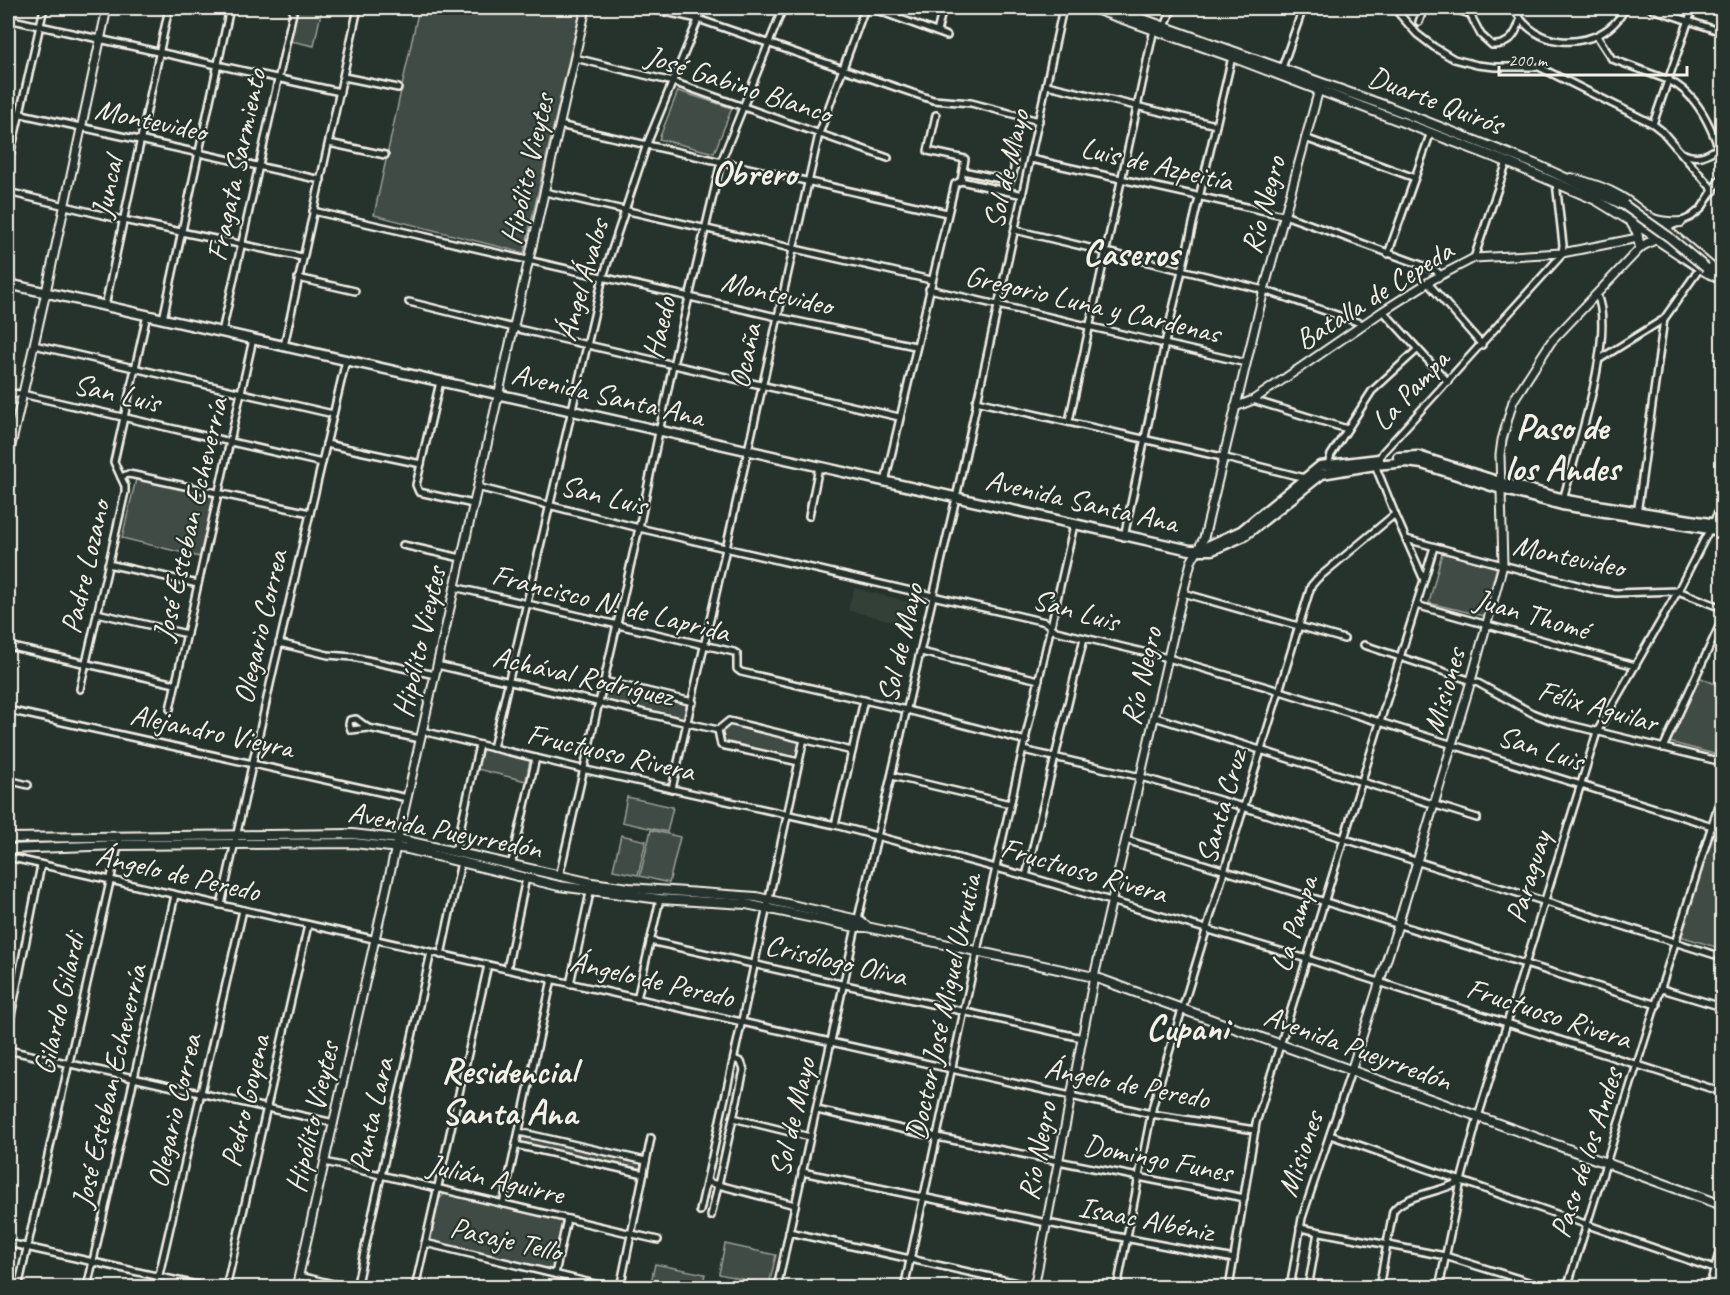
<svg xmlns="http://www.w3.org/2000/svg" width="1730" height="1295" font-family="Caveat,sans-serif">
  <style>
    .built { fill: #333f39 }
    .green { fill: #414b45; stroke: #9a9e96; stroke-width: 1.5 }
    .lines { fill: none; stroke-linecap: round; stroke-linejoin: round }
    .minor-casing { stroke: #f4f1e8; stroke-width: 10 }
    .tertiary-casing { stroke: #f4f1e8; stroke-width: 11 }
    .secondary-casing { stroke: #f4f1e8; stroke-width: 12 }
    .primary-casing { stroke: #f4f1e8; stroke-width: 13 }
    .minor { stroke: #26332d; stroke-width: 5 }
    .tertiary { stroke: #26332d; stroke-width: 7 }
    .secondary { stroke: #26332d; stroke-width: 8 }
    .primary { stroke: #26332d; stroke-width: 8 }
    .secondary-bridge-casing { stroke: #f4f1e8; stroke-width: 12; stroke-linecap: butt }
    .secondary-bridge { stroke: #26332d; stroke-width: 8 }
    .labels { text-anchor: middle; dominant-baseline: central; stroke-width: 4.5; stroke-linejoin: round; paint-order: stroke }
    .street-label { font-size: 30px; fill: #f4f1e8; stroke: #26332d }
    .district-label { font-size: 36px; font-weight: bold; fill: #f4f1e8; stroke: #26332d }
  </style>
  <rect width="100%" height="100%" fill="#26332d"/>
  <filter id="ink" filterUnits="userSpaceOnUse"><feTurbulence type="fractalNoise" baseFrequency=".0167" numOctaves="2"/><feDisplacementMap in="SourceGraphic" scale="12" xChannelSelector="R" yChannelSelector="G"/><feConvolveMatrix kernelMatrix="1 2 1 2 8 2 1 2 1" color-interpolation-filters="sRGB"/></filter>
  <g filter="url(#ink)">
    <!-- built -->
    <polygon class="built" points="854,588 917,604 910,626 848,610"/>
    <!-- green -->
    <g class="green">
      <polygon points="298,8 322,8 314,46 291,41"/>
      <polygon points="419,8 581,8 524,253 374,215"/>
      <polygon points="678,91 732,108 714,153 659,139"/>
      <polygon points="136,479 214,497 200,557 122,538"/>
      <polygon points="1442,553 1497,566 1484,616 1429,603"/>
      <polygon points="1699,677 1722,687 1717,700 1722,702 1722,756 1669,742"/>
      <polygon points="605,684 686,702 688,704 685,718 601,699"/>
      <polygon points="730,723 803,741 798,760 722,744 720,730"/>
      <polygon points="482,749 530,760 526,781 477,769"/>
      <polygon points="627,797 673,807 667,832 622,822"/>
      <polygon points="1714,829 1722,832 1722,949 1680,936"/>
      <polygon points="651,830 680,837 669,883 640,876"/>
      <polygon points="621,835 646,841 638,875 613,870"/>
      <polygon points="522,1136 641,1163 640,1171 521,1142"/>
      <polygon points="445,1194 564,1221 552,1271 430,1242 438,1203 440,1198"/>
      <polygon points="725,1244 776,1255 769,1285 719,1274"/>
      <polygon points="655,1264 705,1274 702,1287 650,1287"/>
    </g>
    <g class="lines">
      <defs>
        <g id="minor">
          <polyline points="647,8 698,19 933,100 971,103 1039,121"/>
          <polyline points="871,8 947,36"/>
          <polyline points="1394,8 1417,34 1434,47 1454,59 1477,65 1495,67 1539,67 1653,124 1662,131 1714,191"/>
          <path d="M1451 8 1470 14 1481 35 1492 45C1509 46 1516 35 1520 20"/>
          <path d="M1514 8C1519 18 1525 26 1535 32 1564 51 1611 40 1625 8"/>
          <polyline points="1650,8 1722,32"/>
          <polyline points="8,19 340,92"/>
          <polyline points="1419,22 1424,8"/>
          <polyline points="1165,27 1172,8"/>
          <polyline points="937,32 943,8"/>
          <path d="M1597 36 1612 59 1668 80C1698 94 1711 127 1722 156"/>
          <polyline points="575,58 673,82 888,158"/>
          <polyline points="1282,68 1303,8"/>
          <polyline points="344,77 398,88"/>
          <polyline points="1047,85 1216,125"/>
          <polyline points="8,111 321,180"/>
          <polyline points="936,115 928,151 965,159 961,181"/>
          <polyline points="1653,124 1693,8"/>
          <polyline points="559,125 947,213"/>
          <polyline points="1305,138 1415,178"/>
          <polyline points="329,143 385,155"/>
          <path d="M1682 153C1697 160 1706 156 1719 147"/>
          <polyline points="1031,159 1287,216 1435,270 1441,275"/>
          <polyline points="8,165 44,8"/>
          <path d="M963 171 1010 181C1017 169 1014 157 1010 145"/>
          <polyline points="8,192 123,220 302,257"/>
          <polyline points="545,192 931,280"/>
          <polyline points="313,211 777,317 915,346"/>
          <polyline points="1665,229 1691,217 1701,209 1722,176"/>
          <polyline points="1015,230 1264,290 1363,324"/>
          <polyline points="1388,254 1431,132"/>
          <polyline points="1474,258 1507,162"/>
          <polyline points="298,278 355,291"/>
          <polyline points="1428,283 1482,345"/>
          <polyline points="929,289 1246,363"/>
          <polyline points="409,302 514,328 899,417"/>
          <polyline points="105,306 169,8"/>
          <polyline points="1383,311 1448,382"/>
          <polyline points="163,319 230,8"/>
          <polyline points="222,332 294,8"/>
          <polyline points="34,345 333,414"/>
          <polyline points="284,346 358,8"/>
          <polyline points="1600,359 1664,319"/>
          <polyline points="440,382 416,485 419,492 473,504"/>
          <polyline points="8,393 22,394 322,463"/>
          <polyline points="1253,400 1347,429"/>
          <polyline points="976,401 1222,457 1305,478"/>
          <polyline points="1069,421 1154,29"/>
          <polyline points="326,444 421,464"/>
          <polyline points="1328,464 1331,455 1372,391 1418,349"/>
          <polyline points="121,477 128,474 134,475 310,513"/>
          <polyline points="885,482 955,184 961,181 1023,195"/>
          <polyline points="477,487 639,528 1045,622 1056,631 1168,658 1280,691 1722,829"/>
          <path d="M1563 500C1575 454 1616 336 1597 295"/>
          <polyline points="1637,514 1664,319 1700,268"/>
          <polyline points="809,516 819,467"/>
          <polyline points="1124,537 1165,343 1232,57"/>
          <polyline points="1406,539 1596,590 1616,593 1678,591 1722,608"/>
          <polyline points="403,545 461,558"/>
          <polyline points="108,564 198,584"/>
          <polyline points="1424,580 1434,547"/>
          <polyline points="454,587 734,652 737,654 737,669 741,672 907,710 1026,741"/>
          <polyline points="1183,593 1344,639"/>
          <polyline points="1416,605 1635,666"/>
          <polyline points="97,613 187,634"/>
          <polyline points="279,643 328,655 353,657 435,675"/>
          <polyline points="1364,645 1478,683 1532,713 1550,720 1722,762"/>
          <polyline points="8,646 175,684"/>
          <polyline points="921,652 1039,680"/>
          <polyline points="437,665 718,730"/>
          <polyline points="604,681 693,702"/>
          <polyline points="80,689 125,492 125,486 114,462 147,315"/>
          <polyline points="170,709 253,339"/>
          <polyline points="8,710 407,798"/>
          <polyline points="1155,717 1477,818"/>
          <polyline points="368,728 351,730 349,724 350,720 356,719 368,728 420,739"/>
          <polyline points="422,731 582,769 835,825 1026,876 1307,959 1722,1092"/>
          <polyline points="493,748 603,277 647,144 703,8"/>
          <polyline points="1663,748 1722,620"/>
          <polyline points="1023,750 1141,777 1243,807 1722,957"/>
          <polyline points="799,762 721,745 718,730 729,721 852,751"/>
          <polyline points="892,776 1010,804"/>
          <polyline points="8,780 28,785"/>
          <polyline points="672,789 819,134 865,8"/>
          <polyline points="835,825 864,700"/>
          <polyline points="1126,840 1657,1005"/>
          <polyline points="455,852 479,745"/>
          <polyline points="8,857 1151,1114 1255,1130"/>
          <polyline points="511,866 536,758"/>
          <polyline points="1026,876 1084,638"/>
          <polyline points="559,877 639,528 673,365 721,162 783,8"/>
          <polyline points="221,905 273,671 346,360"/>
          <polyline points="650,941 1082,1038"/>
          <polyline points="441,955 461,862"/>
          <polyline points="507,969 526,878"/>
          <polyline points="570,984 591,888"/>
          <polyline points="1662,989 1722,1007"/>
          <polyline points="637,999 660,899"/>
          <polyline points="8,1031 41,865"/>
          <polyline points="8,1050 334,1123"/>
          <polyline points="817,1110 937,1137 1244,1198"/>
          <polyline points="733,1118 810,1137"/>
          <polyline points="519,1132 646,1161"/>
          <polyline points="1330,1135 1714,1269"/>
          <polyline points="516,1145 644,1174"/>
          <polyline points="325,1162 658,1240"/>
          <polyline points="802,1172 1047,1223 1234,1259"/>
          <polyline points="707,1182 795,1205"/>
          <polyline points="503,1204 552,979"/>
          <polyline points="700,1211 804,739"/>
          <polyline points="711,1216 744,1070 741,1062 734,1059"/>
          <polyline points="1300,1228 1445,1256 1548,1288"/>
          <polyline points="789,1232 1040,1288"/>
          <polyline points="8,1243 210,1288"/>
          <polyline points="425,1243 612,1288"/>
          <polyline points="555,1274 567,1219"/>
          <polyline points="299,1276 351,1288"/>
          <polyline points="18,1288 119,842"/>
          <polyline points="87,1288 175,895"/>
          <polyline points="156,1288 243,910"/>
          <polyline points="226,1288 308,925"/>
          <polyline points="356,1288 431,952"/>
          <polyline points="415,1288 488,965"/>
          <polyline points="620,1288 651,1138"/>
          <polyline points="777,1288 856,927 956,498 1063,8"/>
          <polyline points="904,1288 977,951 1074,525"/>
          <polyline points="1117,1288 1153,1105 1311,586 1317,579 1395,514"/>
          <polyline points="1229,1288 1256,1123 1424,580 1395,514 1375,465 1383,452 1559,258 1562,253 1563,245 1556,182"/>
          <polyline points="1290,1288 1302,1218 1351,1071"/>
          <polyline points="1308,1288 1318,1232"/>
          <path d="M1379 1288 1393 1211C1403 1195 1443 1192 1461 1181"/>
          <polyline points="1439,1288 1461,1181 1478,1117 1597,732 1678,591 1722,505"/>
          <polyline points="1567,1288 1722,793"/>
          <polyline points="1709,1288 1722,1243"/>
        </g>
        <g id="tertiary">
          <polyline points="1235,407 1253,400 1383,311 1432,280 1474,258 1562,253 1638,238"/>
          <polyline points="8,459 46,292 107,8"/>
          <polyline points="1351,1071 1398,925 1471,681 1503,565 1500,455 1502,440 1513,401 1551,342 1643,245"/>
          <polyline points="296,1288 586,8"/>
          <polyline points="1034,1288 1094,977 1183,593 1191,562 1204,538 1264,290 1320,86"/>
        </g>
        <g id="secondary">
          <polyline points="1092,8 1232,57 1507,162 1596,200 1653,235 1655,228 1647,216"/>
          <polyline points="1112,8 1389,107 1537,165 1624,205"/>
          <path d="M1571 178C1587 182 1604 187 1619 196 1647 212 1645 224 1681 222"/>
          <polyline points="1632,224 1637,232 1640,248"/>
          <polyline points="1666,229 1722,276"/>
          <polyline points="1642,246 1656,239 1706,272 1722,279"/>
          <polyline points="8,838 352,834 398,839 592,883 629,888 756,897 858,920 867,927"/>
          <polyline points="8,849 119,845 354,843 408,849 559,886 660,899 746,904 856,927 867,927 1094,977 1722,1205"/>
        </g>
        <g id="primary">
          <polyline points="8,284 1190,550 1212,550 1244,536 1322,474 1375,465 1407,462 1422,464 1501,489 1562,505 1722,531"/>
          <polyline points="1398,457 1418,456 1500,482 1572,501 1722,525"/>
          <polyline points="1199,550 1241,531 1320,466 1379,459"/>
        </g>
      </defs>
      <!-- minor casing -->
      <use href="#minor" class="minor-casing"/>
      <!-- tertiary casing -->
      <use href="#tertiary" class="tertiary-casing"/>
      <!-- secondary casing -->
      <use href="#secondary" class="secondary-casing"/>
      <!-- primary casing -->
      <use href="#primary" class="primary-casing"/>
      <!-- minor -->
      <use href="#minor" class="minor"/>
      <!-- tertiary -->
      <use href="#tertiary" class="tertiary"/>
      <!-- secondary -->
      <use href="#secondary" class="secondary"/>
      <!-- primary -->
      <use href="#primary" class="primary"/>
      <defs>
        <polyline id="secondary-bridge" points="1624,205 1669,237 1706,268"/>
      </defs>
      <!-- secondary-bridge casing -->
      <use href="#secondary-bridge" class="secondary-bridge-casing"/>
      <!-- secondary-bridge -->
      <use href="#secondary-bridge" class="secondary-bridge"/>
    </g>
  </g>
  <g class="labels">
    <!-- street labels -->
    <g class="street-label">
      <text transform="translate(739 84) rotate(18)">José Gabino Blanco</text>
      <text transform="translate(1436 100) rotate(21)">Duarte Quirós</text>
      <text transform="translate(151 120) rotate(12)">Montevideo</text>
      <text transform="translate(1157 164) rotate(13)">Luis de Azpeitía</text>
      <text transform="translate(236 165) rotate(-78)">Fragata Sarmiento</text>
      <text transform="translate(527 169) rotate(-77)">Hipólito Vieytes</text>
      <text transform="translate(1006 169) rotate(-77)">Sol de Mayo</text>
      <text transform="translate(107 187) rotate(-78)">Juncal</text>
      <text transform="translate(1263 205) rotate(-75)">Río Negro</text>
      <text transform="translate(582 280) rotate(-74)">Ángel Ávalos</text>
      <text transform="translate(777 293) rotate(13)">Montevideo</text>
      <text transform="translate(1374 295) rotate(-32)">Batalla de Cepeda</text>
      <text transform="translate(1093 304) rotate(13)">Gregorio Luna y Cardenas</text>
      <text transform="translate(659 328) rotate(-77)">Haedo</text>
      <text transform="translate(745 356) rotate(-78)">Ocaña</text>
      <text transform="translate(1410 390) rotate(-47)">La Pampa</text>
      <text transform="translate(117 393) rotate(13)">San Luis</text>
      <text transform="translate(608 395) rotate(13)">Avenida Santa Ana</text>
      <text transform="translate(604 495) rotate(14)">San Luis</text>
      <text transform="translate(1082 501) rotate(13)">Avenida Santa Ana</text>
      <text transform="translate(190 519) rotate(-77)">José Esteban Echeverría</text>
      <text transform="translate(1569 556) rotate(12)">Montevideo</text>
      <text transform="translate(85 567) rotate(-77)">Padre Lozano</text>
      <text transform="translate(611 603) rotate(14)">Francisco N. de Laprida</text>
      <text transform="translate(1076 610) rotate(16)">San Luis</text>
      <text transform="translate(1532 614) rotate(16)">Juan Thomé</text>
      <text transform="translate(260 627) rotate(-77)">Olegario Correa</text>
      <text transform="translate(419 642) rotate(-77)">Hipólito Vieytes</text>
      <text transform="translate(900 643) rotate(-77)">Sol de Mayo</text>
      <text transform="translate(583 676) rotate(13)">Achával Rodríguez</text>
      <text transform="translate(1141 676) rotate(-77)">Río Negro</text>
      <text transform="translate(1444 691) rotate(-74)">Misiones</text>
      <text transform="translate(1598 706) rotate(16)">Félix Aguilar</text>
      <text transform="translate(212 731) rotate(12)">Alejandro Vieyra</text>
      <text transform="translate(1541 748) rotate(18)">San Luis</text>
      <text transform="translate(611 752) rotate(13)">Fructuoso Rivera</text>
      <text transform="translate(1221 807) rotate(-74)">Santa Cruz</text>
      <text transform="translate(445 830) rotate(11)">Avenida Pueyrredón</text>
      <text transform="translate(1084 870) rotate(16)">Fructuoso Rivera</text>
      <text transform="translate(178 873) rotate(13)">Ángelo de Peredo</text>
      <text transform="translate(1528 877) rotate(-73)">Paraguay</text>
      <text transform="translate(1294 924) rotate(-73)">La Pampa</text>
      <text transform="translate(836 960) rotate(13)">Crisólogo Oliva</text>
      <text transform="translate(652 979) rotate(13)">Ángelo de Peredo</text>
      <text transform="translate(59 1004) rotate(-77)">Gilardo Gilardi</text>
      <text transform="translate(943 1007) rotate(-78)">Doctor José Miguel Urrutia</text>
      <text transform="translate(1549 1013) rotate(18)">Fructuoso Rivera</text>
      <text transform="translate(1358 1048) rotate(20)">Avenida Pueyrredón</text>
      <text transform="translate(1127 1083) rotate(11)">Ángelo de Peredo</text>
      <text transform="translate(109 1086) rotate(-77)">José Esteban Echeverría</text>
      <text transform="translate(245 1101) rotate(-77)">Pedro Goyena</text>
      <text transform="translate(174 1111) rotate(-77)">Olegario Correa</text>
      <text transform="translate(371 1115) rotate(-77)">Punta Lara</text>
      <text transform="translate(312 1117) rotate(-77)">Hipólito Vieytes</text>
      <text transform="translate(792 1117) rotate(-77)">Sol de Mayo</text>
      <text transform="translate(1037 1151) rotate(-79)">Río Negro</text>
      <text transform="translate(1586 1153) rotate(-72)">Paso de los Andes</text>
      <text transform="translate(1300 1154) rotate(-71)">Misiones</text>
      <text transform="translate(1158 1158) rotate(11)">Domingo Funes</text>
      <text transform="translate(496 1179) rotate(13)">Julián Aguirre</text>
      <text transform="translate(1146 1219) rotate(11)">Isaac Albéniz</text>
      <text transform="translate(506 1239) rotate(13)">Pasaje Tello</text>
    </g>
    <!-- district labels -->
    <g class="district-label">
      <text x="754" y="173">Obrero</text>
      <text x="1131" y="253">Caseros</text>
      <text x="1562" y="427">Paso de<tspan x="1562" dy="41">los Andes</tspan></text>
      <text x="1187" y="1028">Cupani</text>
      <text x="509" y="1071">Residencial<tspan x="509" dy="41">Santa Ana</tspan></text>
    </g>
  </g>
  <!-- margin -->
  <rect width="1730" height="1295" fill="none" stroke="#26332d" stroke-width="30"/>
  <rect x="15" y="15" width="1700" height="1265" fill="none" stroke="#f4f1e8" stroke-width="2" filter="url(#ink)"/>
  <!-- scale -->
  <path d="M1499 66v9h188v-9" fill="none" stroke="#f4f1e8" stroke-width="3"/>
  <text x="1508" y="66" font-size="18" fill="#f4f1e8" stroke="#26332d" stroke-width="4.5" paint-order="stroke">200 m</text>
</svg>
